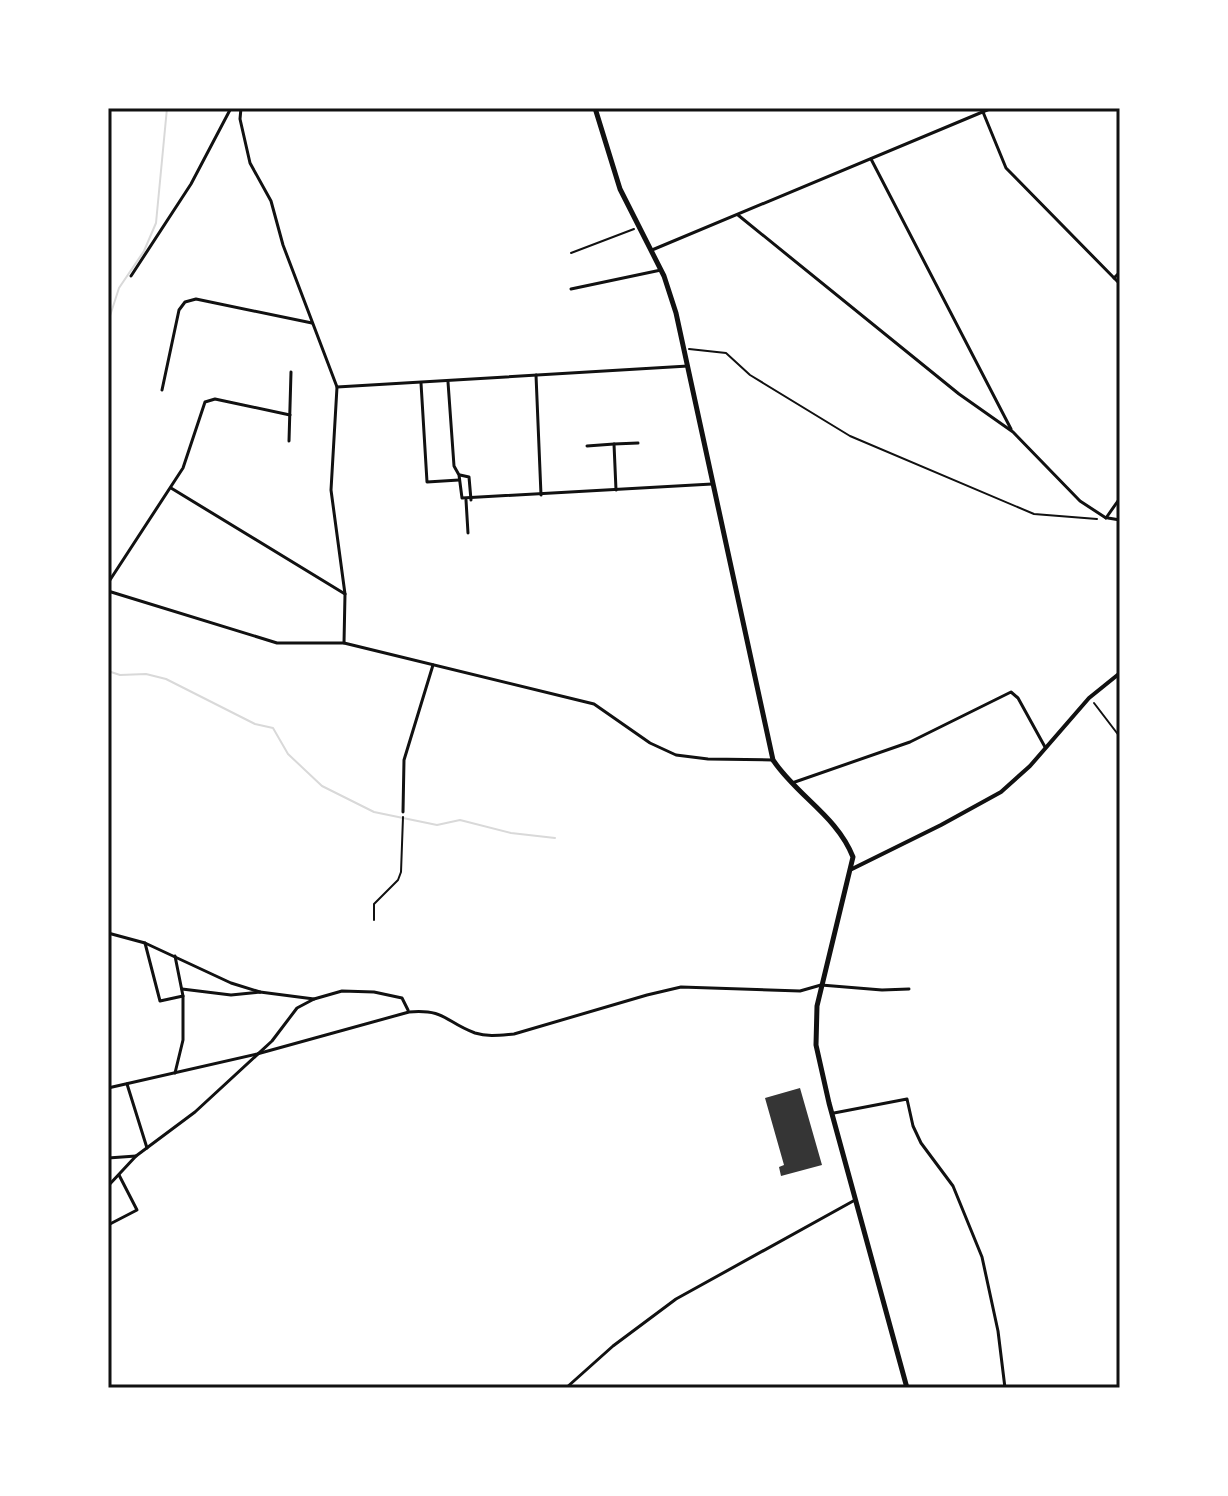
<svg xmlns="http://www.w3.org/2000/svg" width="1228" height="1496" font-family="Montserrat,sans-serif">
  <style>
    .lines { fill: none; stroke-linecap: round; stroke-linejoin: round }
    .stream { stroke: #d9d9d9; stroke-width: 2 }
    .building { fill: #353535 }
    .path { stroke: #111; stroke-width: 2 }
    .minor { stroke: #111; stroke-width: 3 }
    .tertiary { stroke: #111; stroke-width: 4 }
    .secondary { stroke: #111; stroke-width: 5 }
    .neatline { fill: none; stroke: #111; stroke-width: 3 }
  </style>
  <rect width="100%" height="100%" fill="#fff"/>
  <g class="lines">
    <!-- stream -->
    <g class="stream">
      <polyline points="108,322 119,288 144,251 156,223 167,108"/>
      <polyline points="108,671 120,675 146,674 166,679 255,724 273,728 288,754 322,786 374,812 437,825 460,820 511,833 555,838"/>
    </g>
  </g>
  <!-- building -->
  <polygon class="building" points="800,1088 822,1165 781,1176 779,1167 784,1165 765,1098"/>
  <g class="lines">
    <!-- path -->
    <g class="path">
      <polyline points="571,253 634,229"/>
      <polyline points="689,349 726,353 750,375 850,436 1034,514 1097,519"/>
      <polyline points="1094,703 1120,737"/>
      <polyline points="374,920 374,904 398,880 401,872 403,817"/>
    </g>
    <!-- minor -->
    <g class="minor">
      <polyline points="241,108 240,119 250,163 271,201 283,245 337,387 331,490 345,594 344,643"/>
      <polyline points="983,112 1006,168 1120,284"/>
      <polyline points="871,159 1011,429"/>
      <polyline points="738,215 959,394 1013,432 1080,501 1106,518"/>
      <polyline points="652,250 992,108"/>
      <polyline points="131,276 191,184 231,108"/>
      <polyline points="1114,278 1120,272"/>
      <polyline points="571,289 661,270"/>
      <polyline points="536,375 541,495"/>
      <polyline points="448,382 454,466 459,475 462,498 712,484"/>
      <polyline points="421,383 427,482 459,480"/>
      <polyline points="337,387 688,366"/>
      <polyline points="162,390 179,310 185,302 196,299 312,323"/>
      <polyline points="289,441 291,372"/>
      <polyline points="587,446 614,444"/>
      <polyline points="460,475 469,477 471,500"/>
      <polyline points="171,488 345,594"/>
      <polyline points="616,490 614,444 638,443"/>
      <polyline points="466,500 468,533"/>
      <polyline points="1106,518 1120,498"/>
      <polyline points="1108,518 1120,520"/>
      <polyline points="108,583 183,468 205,402 215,399 290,415"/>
      <polyline points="108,591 277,643 344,643 594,704 650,743 676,755 708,759 773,760"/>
      <polyline points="792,783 910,742 1011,692 1018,698 1045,747"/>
      <polyline points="403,812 404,760 433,665"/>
      <polyline points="108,933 145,943 231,983 260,992"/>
      <polyline points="145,943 160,1001 183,996"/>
      <polyline points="175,956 183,996 183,1040 175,1073"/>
      <polyline points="182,989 231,995 260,992 314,999"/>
      <polyline points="127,1084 147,1148"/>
      <path d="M108 1088 257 1054 409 1012C446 1009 445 1022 475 1033 488 1037 501 1035 514 1034L647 995 681 987 800 991 821 985 882 990 909 989"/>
      <polyline points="834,1113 907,1099 913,1126 921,1143 953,1186 982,1257 998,1331 1005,1388"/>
      <polyline points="108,1158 136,1156"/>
      <polyline points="108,1186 136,1156 195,1112 272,1041 297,1008 314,999 342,991 374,992 402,998 408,1010"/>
      <polyline points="108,1225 137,1210 119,1175"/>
      <polyline points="566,1388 613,1346 676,1299 855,1200"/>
    </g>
    <!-- tertiary -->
    <polyline class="tertiary" points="852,869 941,825 1001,792 1030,766 1089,698 1120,673"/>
    <!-- secondary -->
    <path class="secondary" d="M595 108 620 189 664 276 676 313 773 760C797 796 837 816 853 857L817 1006 816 1045 829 1103 907 1388"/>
  </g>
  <!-- border -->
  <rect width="1228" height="1496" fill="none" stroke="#ffffff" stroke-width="220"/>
  <rect x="110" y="110" width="1008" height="1276" class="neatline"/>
</svg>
